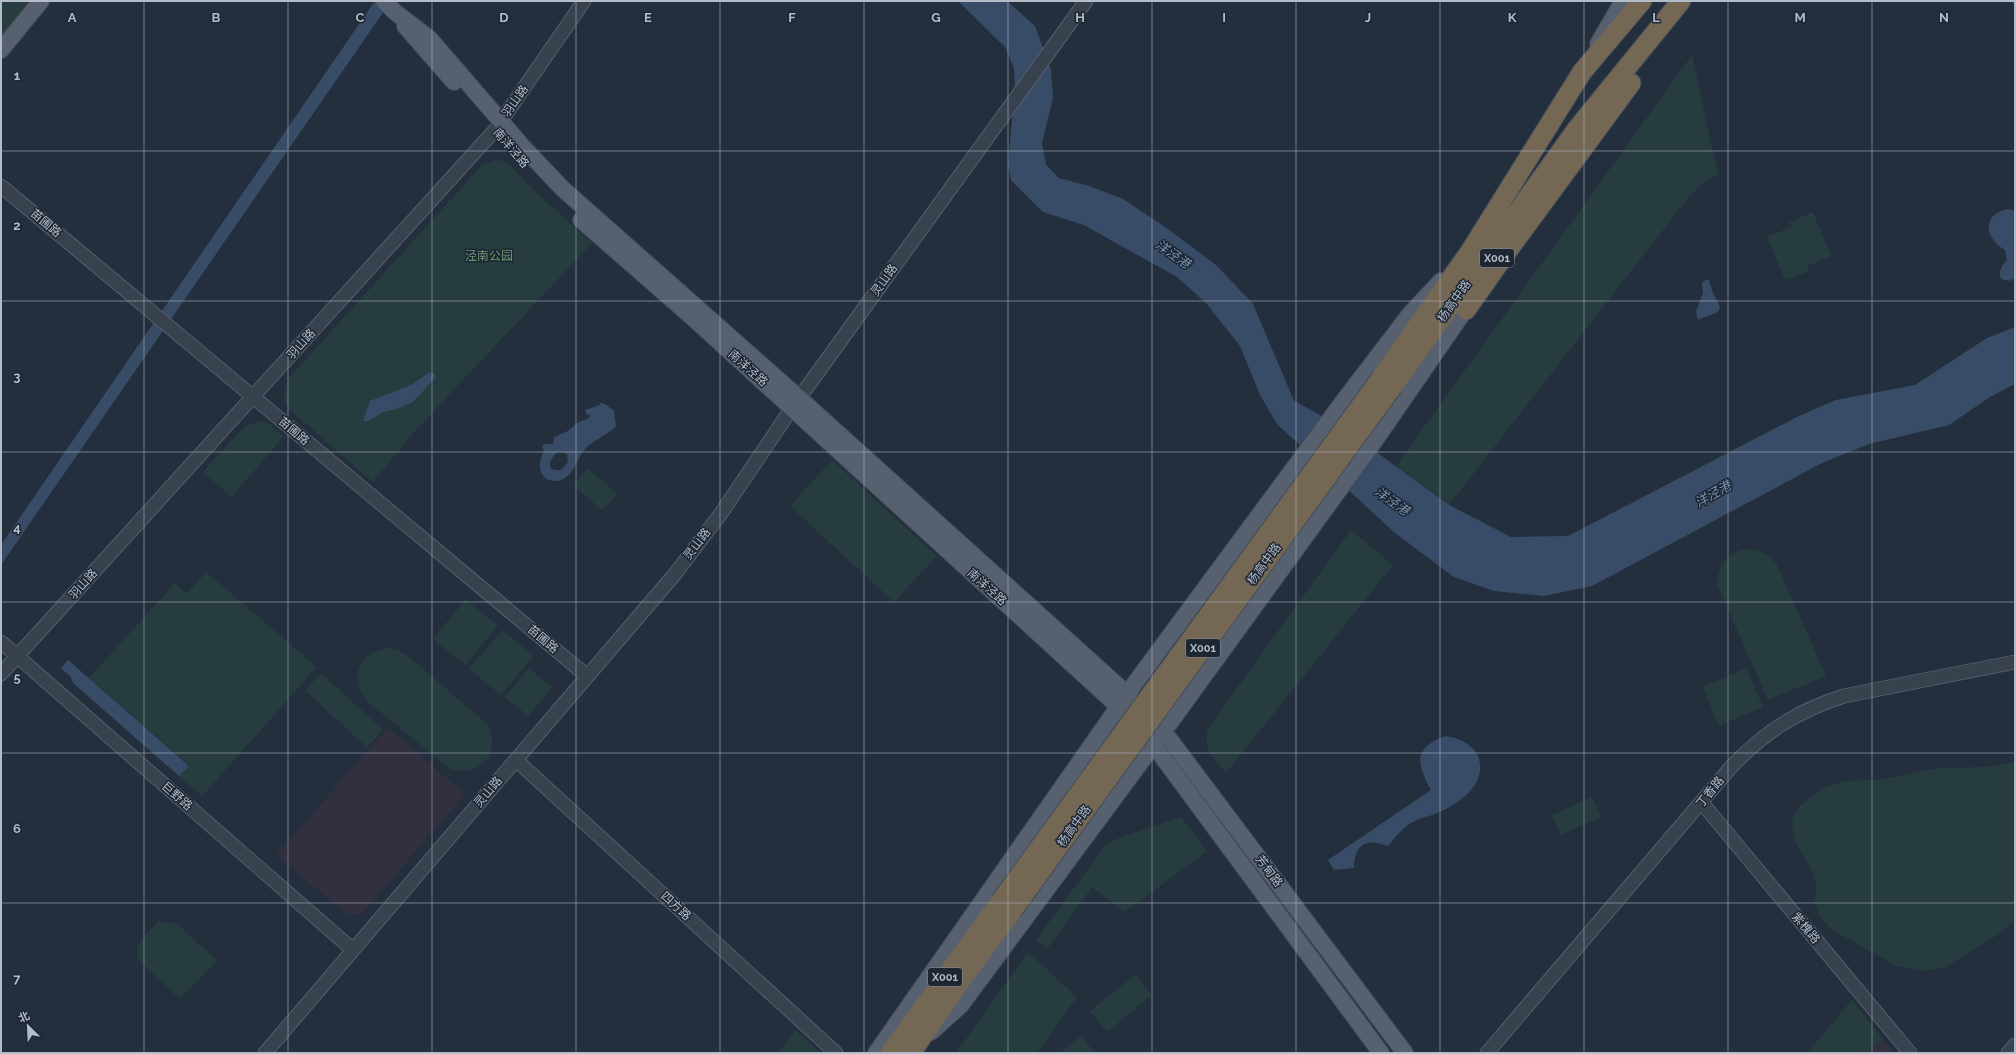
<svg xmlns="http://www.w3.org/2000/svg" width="2016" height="1054" font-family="Raleway,'Noto Sans SC',sans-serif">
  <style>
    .medical { fill: #32303f }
    .green { fill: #263c3f }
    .water { fill: #394c67; fill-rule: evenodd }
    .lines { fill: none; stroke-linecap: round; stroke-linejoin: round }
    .minor-casing { stroke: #565f6c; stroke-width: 15 }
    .major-casing { stroke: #414a57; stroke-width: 18 }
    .highway-casing { stroke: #434c59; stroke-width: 21 }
    .minor { stroke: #38414e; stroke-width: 13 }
    .major { stroke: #56606e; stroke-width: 16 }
    .highway { stroke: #746855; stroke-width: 19 }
    .highway-bridge-casing { stroke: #434c59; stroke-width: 21; stroke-linecap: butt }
    .highway-bridge { stroke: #746855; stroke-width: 19 }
    .grid { fill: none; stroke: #b4bcc9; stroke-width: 1; stroke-opacity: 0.55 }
    .labels { text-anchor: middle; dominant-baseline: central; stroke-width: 3; stroke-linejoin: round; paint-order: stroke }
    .shield { fill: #1d2633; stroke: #878f9c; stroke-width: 1 }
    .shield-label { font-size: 11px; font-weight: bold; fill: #b4bcc9 }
    .street-label { font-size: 12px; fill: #b4bcc9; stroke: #1d2633 }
    .park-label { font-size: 12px; fill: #6b9a76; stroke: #1d2633 }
    .water-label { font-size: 13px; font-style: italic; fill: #7c92b1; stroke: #1d2633 }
    .grid-label { font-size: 13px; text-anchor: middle; font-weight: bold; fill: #b4bcc9; stroke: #1d2633; stroke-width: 3; stroke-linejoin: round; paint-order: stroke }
  </style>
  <rect width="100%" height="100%" fill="#242f3e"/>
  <!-- medical -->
  <g class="medical">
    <polygon points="388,728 465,794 364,911 359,914 348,915 276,855"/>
    <polygon points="1883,1039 1895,1053 1866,1053"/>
  </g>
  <!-- green -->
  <g class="green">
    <polygon points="1,1 31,1 1,39"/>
    <polygon points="1692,55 1718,175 1709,179 1691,194 1449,505 1396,466"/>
    <path d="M496 160 504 161 511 166 530 187 592 243 414 432 373 482 289 409C282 399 283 389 289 378L481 166Z"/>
    <polygon points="1813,212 1831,256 1807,266 1809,271 1785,280 1767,237 1791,227 1789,222"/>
    <polygon points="260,421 268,423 284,436 232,497 203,472 245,426"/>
    <polygon points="832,460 937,556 894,602 790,506"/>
    <polygon points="588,468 617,494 602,510 573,485"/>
    <path d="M1351 530 1393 565 1226 773C1213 756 1201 749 1209 727Z"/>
    <path d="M1747 549C1760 549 1769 554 1777 565L1826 676 1768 700 1718 586C1716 567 1727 552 1747 549Z"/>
    <polygon points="206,572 317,667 202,796 179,776 189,765 89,678 175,583 187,594"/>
    <polygon points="466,599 498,626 465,665 433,639"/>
    <polygon points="502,630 534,656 501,695 469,669"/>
    <path d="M389 648 398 650 407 655 488 725C501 754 481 777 450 769L367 701C348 677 359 651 389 648Z"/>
    <polygon points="529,668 552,687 528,716 505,697"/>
    <polygon points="1746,668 1763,707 1719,726 1703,687"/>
    <polygon points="321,673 383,730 367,747 305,691"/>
    <polygon points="2015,762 2015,921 1999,934 1944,968 1922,971 1896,966 1833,930 1820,917 1815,900 1816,884 1812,870 1794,839 1792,820 1800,806 1822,789 1843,781 1880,780 1937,768 1987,767"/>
    <polygon points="1592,797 1601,817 1561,835 1552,815"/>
    <polygon points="1181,817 1207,851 1125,912 1092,887 1047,949 1036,940 1108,842"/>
    <path d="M159 921 177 924 217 960 180 999 138 959C134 942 148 933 159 921Z"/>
    <polygon points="1028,952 1077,997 1042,1047 1035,1053 956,1053"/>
    <polygon points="1135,975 1152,995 1107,1032 1090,1011"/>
    <polygon points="1852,1000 1883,1039 1866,1053 1807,1053"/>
    <polygon points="795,1030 820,1053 778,1053"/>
    <polygon points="1081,1036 1095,1053 1061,1053"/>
  </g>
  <!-- water -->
  <g class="water">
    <polygon points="375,1 391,1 1,565 1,545"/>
    <polygon points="958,1 1007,1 1035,26 1051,70 1053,98 1042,143 1046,165 1059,178 1089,186 1123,199 1168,229 1216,265 1253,304 1294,401 1335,423 1364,443 1449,505 1511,537 1568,536 1799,416 1836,400 1915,385 1987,338 2015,327 2015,384 1990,397 1949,425 1869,444 1822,463 1592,586 1544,596 1494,591 1454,577 1395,533 1277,424 1260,395 1240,346 1206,303 1177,277 1084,225 1043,212 1011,180 1008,164 1015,89 1014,68 1005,47"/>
    <path d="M2008 209 2013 210 2015 216V278L2009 281 2001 279C1998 271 2002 266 2007 260L2005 250C1985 239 1981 214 2008 209Z"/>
    <polygon points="1709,279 1712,291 1720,307 1718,312 1698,320 1696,312 1703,293 1702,282"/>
    <polygon points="428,373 434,373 436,377 413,402 397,409 383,412 369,421 363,421 370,401 413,384"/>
    <path d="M600 403 605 404 614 411 616 426C608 435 595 439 586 448 575 459 575 479 556 481 550 481 545 479 542 474 538 466 540 458 544 451L542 446 546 444H553L554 437 568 431 577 423 589 418 590 414 587 415 585 410 600 405ZM560 452 567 454 568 462 561 470H555L550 468V462L555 454Z"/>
    <polygon points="68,660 189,766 179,776 73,683 70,676 61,668"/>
    <path d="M1446 736C1457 738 1473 744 1478 756 1489 785 1456 806 1432 815 1427 817 1420 818 1415 821 1404 826 1396 836 1388 846 1366 837 1354 845 1354 868L1334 870 1328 860 1431 790C1417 764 1412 748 1446 736Z"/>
  </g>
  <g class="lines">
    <defs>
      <g id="minor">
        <polyline points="1,186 587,676"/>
        <polyline points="1,642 353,950"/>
        <polyline points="1,674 495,130 584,1"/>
        <polyline points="516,760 836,1053"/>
        <polyline points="1702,803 1910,1053"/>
        <polyline points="265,1053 675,574 722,512 792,408 1086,1"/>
        <path d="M1487 1053 1732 766C1766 731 1797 711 1844 696L2015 662"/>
        <polyline points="2008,1053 2015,1045"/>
      </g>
      <g id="major">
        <polyline points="384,1 395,12 430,39 523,147 563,189 799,398 1127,694 1171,741 1405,1053"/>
        <polyline points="405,26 454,82"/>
        <polyline points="1598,44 1623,1"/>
        <polyline points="1,50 41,1"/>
        <polyline points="581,220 692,317 1119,707 1161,755 1381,1053"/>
        <polyline points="931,1032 961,1005 1172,720 1376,439 1472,300"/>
        <polyline points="876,1053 1135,683 1342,403 1410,314 1441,281"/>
      </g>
      <g id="highway">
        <polyline points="1466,310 1509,249 1631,83"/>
        <polyline points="1381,378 1471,250 1582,72 1642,1"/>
        <polyline points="1393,386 1576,130 1681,1"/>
        <polyline points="890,1053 1000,902"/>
        <polyline points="911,1053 955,989 1012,911"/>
      </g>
    </defs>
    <!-- minor casing -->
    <use href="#minor" class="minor-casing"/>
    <!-- major casing -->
    <use href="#major" class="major-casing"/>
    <!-- highway casing -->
    <use href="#highway" class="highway-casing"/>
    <!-- minor -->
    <use href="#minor" class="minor"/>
    <!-- major -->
    <use href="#major" class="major"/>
    <!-- highway -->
    <use href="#highway" class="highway"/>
    <defs>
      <g id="highway-bridge">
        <polyline points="1000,902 1381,378"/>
        <polyline points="1012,911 1393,386"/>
      </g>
    </defs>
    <!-- highway-bridge casing -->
    <use href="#highway-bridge" class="highway-bridge-casing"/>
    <!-- highway-bridge -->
    <use href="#highway-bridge" class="highway-bridge"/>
  </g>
  <!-- grid -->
  <path class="grid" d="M144 1V1053M288 1V1053M432 1V1053M576 1V1053M720 1V1053M864 1V1053M1008 1V1053M1152 1V1053M1296 1V1053M1440 1V1053M1584 1V1053M1728 1V1053M1872 1V1053M1 151H2015M1 301H2015M1 452H2015M1 602H2015M1 753H2015M1 903H2015"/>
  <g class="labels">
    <!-- shield labels -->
    <g class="shield">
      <rect x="1480" y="249" width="34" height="18" rx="3"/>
      <rect x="1186" y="639" width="34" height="18" rx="3"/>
      <rect x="928" y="968" width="34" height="18" rx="3"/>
    </g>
    <g class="shield-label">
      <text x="1497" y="258">X001</text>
      <text x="1203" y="648">X001</text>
      <text x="945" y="977">X001</text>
    </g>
    <!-- street labels -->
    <g class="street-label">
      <text transform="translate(515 101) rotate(-55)">羽山路</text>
      <text transform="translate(511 148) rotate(49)">南洋泾路</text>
      <text transform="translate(46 223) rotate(40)">苗圃路</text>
      <text transform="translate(884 280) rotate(-54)">灵山路</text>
      <text transform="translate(1454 301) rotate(-55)">杨高中路</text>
      <text transform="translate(301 344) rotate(-48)">羽山路</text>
      <text transform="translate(748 368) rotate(42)">南洋泾路</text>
      <text transform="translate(294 431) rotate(40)">苗圃路</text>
      <text transform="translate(697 544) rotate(-53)">灵山路</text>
      <text transform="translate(1264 564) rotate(-54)">杨高中路</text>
      <text transform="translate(83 584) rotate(-48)">羽山路</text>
      <text transform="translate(987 587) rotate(42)">南洋泾路</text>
      <text transform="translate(543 639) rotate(40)">苗圃路</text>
      <text transform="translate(488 792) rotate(-50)">灵山路</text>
      <text transform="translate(1710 792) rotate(-51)">丁香路</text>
      <text transform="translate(177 796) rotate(41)">巨野路</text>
      <text transform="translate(1074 826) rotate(-54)">杨高中路</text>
      <text transform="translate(1269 871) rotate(53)">芳甸路</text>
      <text transform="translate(676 906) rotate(42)">四方路</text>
      <text transform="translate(1806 928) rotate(50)">紫槐路</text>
    </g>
    <!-- park labels -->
    <g class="park-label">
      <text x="489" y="256">泾南公园</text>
    </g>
    <!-- water labels -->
    <g class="water-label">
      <text transform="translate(1173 254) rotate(35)">洋泾港</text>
      <text transform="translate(1713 494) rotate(-30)">洋泾港</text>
      <text transform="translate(1392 501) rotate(35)">洋泾港</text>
    </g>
  </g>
  <g class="grid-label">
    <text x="72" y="22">A</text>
    <text x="216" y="22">B</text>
    <text x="360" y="22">C</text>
    <text x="504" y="22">D</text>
    <text x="648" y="22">E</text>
    <text x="792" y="22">F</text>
    <text x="936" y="22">G</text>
    <text x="1080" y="22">H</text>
    <text x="1224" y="22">I</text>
    <text x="1368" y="22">J</text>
    <text x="1512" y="22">K</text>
    <text x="1656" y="22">L</text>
    <text x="1800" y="22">M</text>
    <text x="1944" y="22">N</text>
    <text x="17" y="80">1</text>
    <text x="17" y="230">2</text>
    <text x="17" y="381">3</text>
    <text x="17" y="532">4</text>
    <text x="17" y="682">5</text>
    <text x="17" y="833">6</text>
    <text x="17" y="983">7</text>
  </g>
  <!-- border -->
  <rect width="2016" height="1054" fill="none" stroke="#b4bcc9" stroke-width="4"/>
  <!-- north arrow -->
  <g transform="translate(28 1026) rotate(336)" stroke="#1d2633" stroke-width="3" paint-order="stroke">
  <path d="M0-3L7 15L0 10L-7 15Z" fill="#b4bcc9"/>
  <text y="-6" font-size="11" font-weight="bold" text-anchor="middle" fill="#b4bcc9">北</text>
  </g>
</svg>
